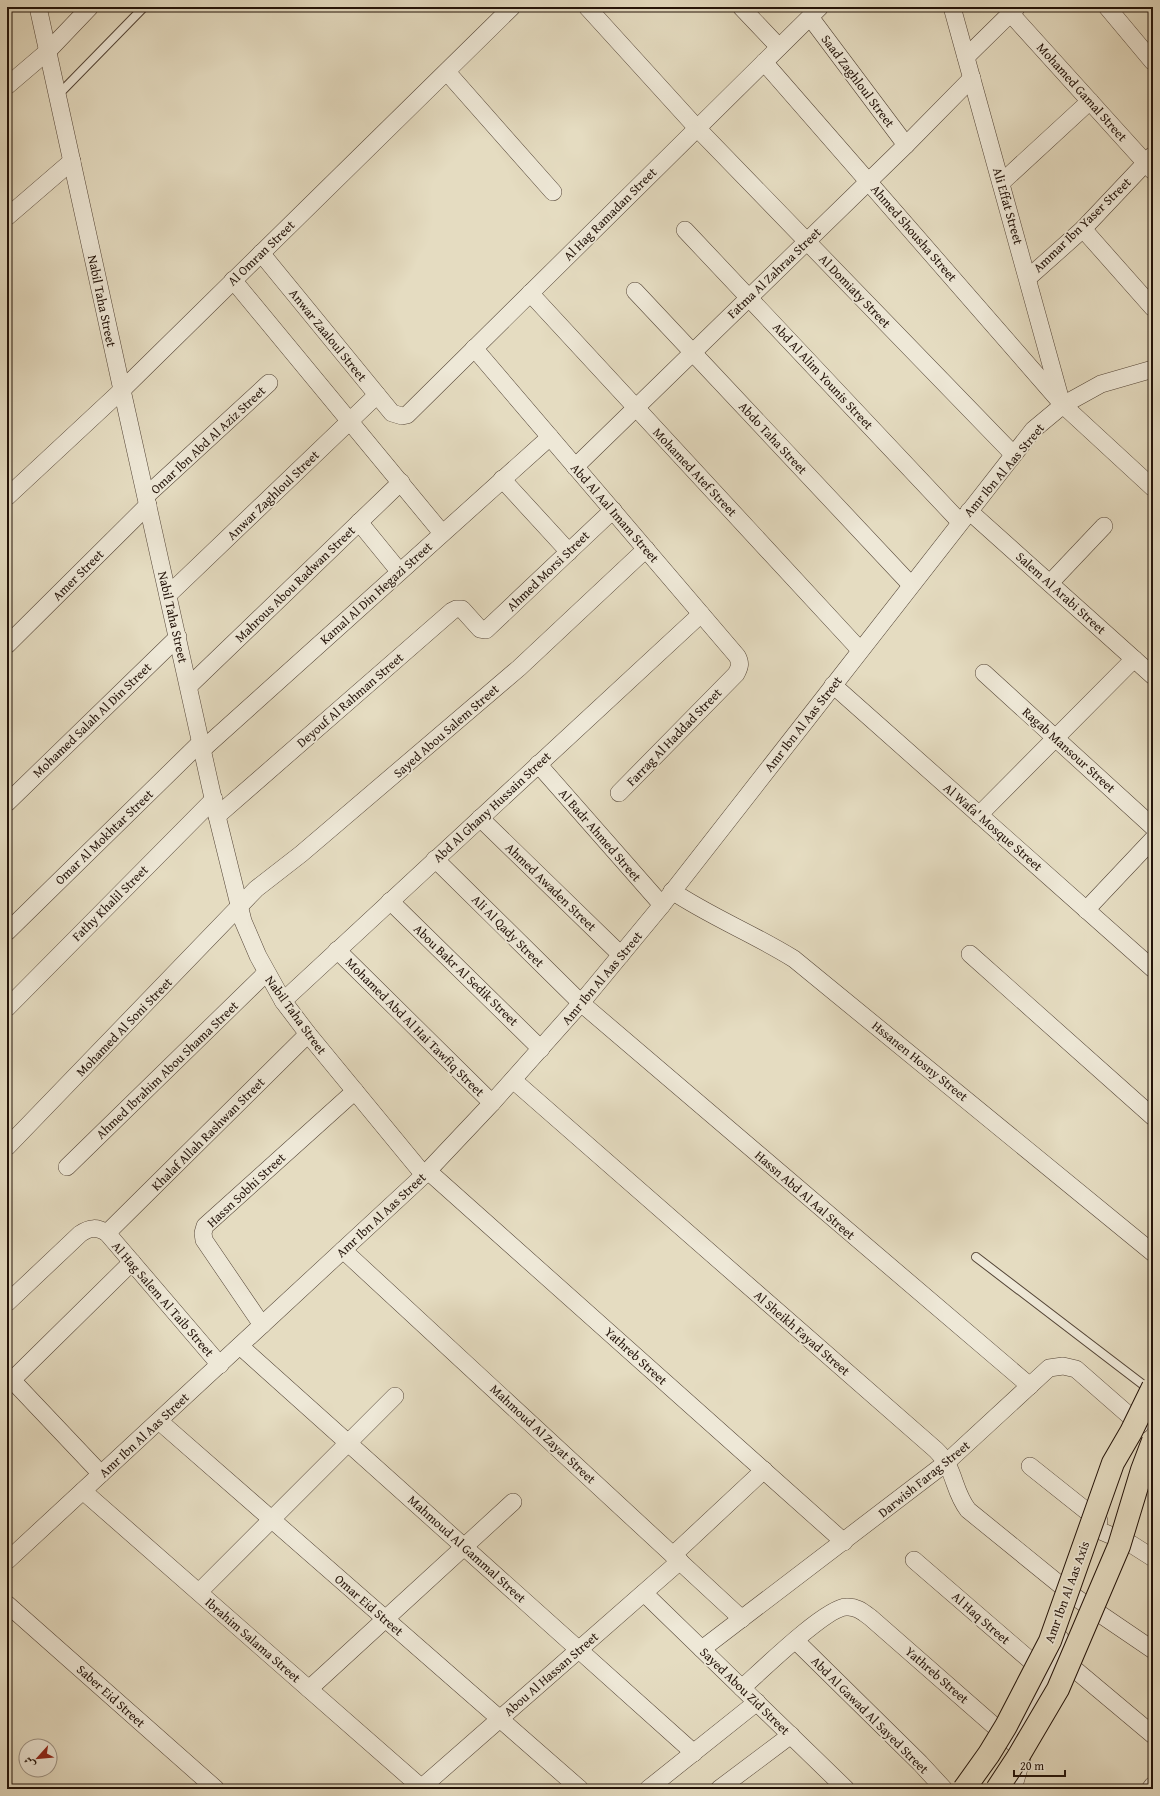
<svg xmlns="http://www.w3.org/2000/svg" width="1160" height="1796" font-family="'Gentium Book Plus',Amiri,serif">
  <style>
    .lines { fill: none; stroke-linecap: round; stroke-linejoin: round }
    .service-casing { stroke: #544537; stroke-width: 10 }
    .minor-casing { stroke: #544537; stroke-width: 18 }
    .service { stroke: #eee8d7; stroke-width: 8 }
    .minor { stroke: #eee8d7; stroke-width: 17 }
    .primary-bridge-casing { stroke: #231309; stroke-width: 24; stroke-linecap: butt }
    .primary-bridge { stroke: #e5dcc1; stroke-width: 22 }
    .labels { text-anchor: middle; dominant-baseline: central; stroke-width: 3.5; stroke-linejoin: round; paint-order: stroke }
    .street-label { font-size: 13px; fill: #231309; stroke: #eee8d7 }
  </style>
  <rect width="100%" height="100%" fill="#e5dcc1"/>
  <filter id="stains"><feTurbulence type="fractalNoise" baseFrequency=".005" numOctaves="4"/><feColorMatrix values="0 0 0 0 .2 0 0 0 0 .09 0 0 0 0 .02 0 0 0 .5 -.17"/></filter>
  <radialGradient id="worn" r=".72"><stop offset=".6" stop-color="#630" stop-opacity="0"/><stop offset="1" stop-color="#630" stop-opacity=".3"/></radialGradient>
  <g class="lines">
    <defs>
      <g id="service">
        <polyline points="58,95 144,7"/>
        <polyline points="976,1257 1150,1390"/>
        <polyline points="1012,1735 1033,1708"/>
      </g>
      <g id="minor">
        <polyline points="38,7 122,390 217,816 243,921 258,956 283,1001 308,1034 424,1175"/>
        <polyline points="587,7 697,128 1013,454"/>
        <polyline points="741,7 779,47"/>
        <polyline points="952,7 1061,401"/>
        <polyline points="1107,7 1153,62"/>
        <polyline points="1011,14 1153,171"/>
        <polyline points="810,17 906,145"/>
        <polyline points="966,57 1017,7"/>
        <polyline points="764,62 1063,405 1153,488"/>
        <polyline points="447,72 553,192"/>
        <polyline points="7,86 48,51 90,7"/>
        <polyline points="1001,183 1090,101"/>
        <polyline points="7,217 72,161"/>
        <polyline points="1083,229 1153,308"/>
        <polyline points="685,230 960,522"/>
        <polyline points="261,253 392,413 402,416 407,415 820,7"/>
        <polyline points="1028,278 1083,229 1153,155"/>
        <polyline points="233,280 442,533"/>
        <polyline points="635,291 911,585"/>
        <polyline points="530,293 860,650"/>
        <path d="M474 348 737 656C741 663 740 667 736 674L619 793"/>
        <polyline points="575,467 906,145 972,78"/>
        <polyline points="502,479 569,552"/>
        <polyline points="146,496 269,383"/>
        <polyline points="7,497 122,390 512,7"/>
        <polyline points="969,511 1153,676"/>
        <polyline points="359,522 399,571"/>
        <polyline points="1050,583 1104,526"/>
        <polyline points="168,595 377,395"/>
        <polyline points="7,645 148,505"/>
        <polyline points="984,673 1153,827"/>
        <polyline points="833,685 1153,969"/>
        <polyline points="189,686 401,482"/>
        <polyline points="203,749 550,437"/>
        <polyline points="538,764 662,905"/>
        <polyline points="7,803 178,637"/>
        <polyline points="979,815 1134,659"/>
        <polyline points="217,816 452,611 456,609 462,609 480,629 486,630 613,510"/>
        <polyline points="480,818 621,955"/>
        <polyline points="435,859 581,1003 1030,1386"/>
        <path d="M672 891C711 917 754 934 794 959L1153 1253"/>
        <polyline points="390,901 541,1049"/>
        <polyline points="1086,910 1153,839"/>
        <polyline points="7,932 201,742"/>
        <polyline points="337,950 492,1103"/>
        <polyline points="970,954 1153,1117"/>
        <polyline points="283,1001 701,614"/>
        <polyline points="7,1008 214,799"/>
        <path d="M513 1080 936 1450C956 1469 952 1489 968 1510L1075 1597 1153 1650"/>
        <polyline points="7,1147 256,889 301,854 519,668 646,549"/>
        <polyline points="67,1167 266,973"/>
        <polyline points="428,1171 844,1542"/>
        <polyline points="107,1233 308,1034"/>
        <polyline points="343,1250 742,1619"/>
        <path d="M7 1303 80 1234C90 1227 97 1227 107 1233L220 1365"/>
        <polyline points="262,1325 204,1240 203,1233 205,1226 355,1091"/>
        <polyline points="240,1346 694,1753"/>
        <polyline points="12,1380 101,1474"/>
        <polyline points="7,1385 132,1262"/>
        <polyline points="159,1421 580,1789"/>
        <polyline points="1030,1466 1099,1521"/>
        <polyline points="83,1491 423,1789"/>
        <polyline points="1096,1529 1131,1544 1153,1558"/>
        <polyline points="673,1555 764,1470"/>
        <polyline points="914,1560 1046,1674"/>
        <polyline points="7,1561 424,1175 492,1103 581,1003 662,905 1033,430 1063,405 1101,384 1153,369"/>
        <polyline points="199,1592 395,1396"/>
        <polyline points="644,1593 846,1789"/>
        <polyline points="7,1604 216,1789"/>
        <polyline points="796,1641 920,1763 944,1789"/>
        <polyline points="702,1649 947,1462 1049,1368 1063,1366 1076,1369 1140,1425"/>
        <polyline points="1060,1657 1153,1735"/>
        <path d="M742 1688C761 1671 825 1608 846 1607 856 1606 863 1612 871 1618L1024 1752"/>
        <polyline points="309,1689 513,1502"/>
        <polyline points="1035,1715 1060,1638"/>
        <polyline points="421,1788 680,1561"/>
        <polyline points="648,1789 757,1702"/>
        <polyline points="719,1789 791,1735"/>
        <polyline points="1013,1789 1022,1758"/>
        <polyline points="1150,1789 1153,1785"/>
      </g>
    </defs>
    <!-- service casing -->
    <use href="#service" class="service-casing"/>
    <!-- minor casing -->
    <use href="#minor" class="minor-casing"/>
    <!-- service -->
    <use href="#service" class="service"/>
    <!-- minor -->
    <use href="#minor" class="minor"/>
    <defs>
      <g id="primary-bridge">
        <polyline points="964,1789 989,1754 1006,1726 1050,1641 1113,1463 1131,1432 1153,1387"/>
        <polyline points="997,1789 1018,1757 1058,1689 1119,1546 1142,1470 1153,1441"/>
      </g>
    </defs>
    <!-- primary-bridge casing -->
    <use href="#primary-bridge" class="primary-bridge-casing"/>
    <!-- primary-bridge -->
    <use href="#primary-bridge" class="primary-bridge"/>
  </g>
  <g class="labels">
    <!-- street labels -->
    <g class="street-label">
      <text transform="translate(858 81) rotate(53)">Saad Zaghloul Street</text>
      <text transform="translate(1082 92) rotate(48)">Mohamed Gamal Street</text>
      <text transform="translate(1008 206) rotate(74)">Ali Effat Street</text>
      <text transform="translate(610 214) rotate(-45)">Al Hag Ramadan Street</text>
      <text transform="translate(1082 225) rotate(-44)">Ammar Ibn Yaser Street</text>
      <text transform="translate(914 233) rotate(49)">Ahmed Shousha Street</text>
      <text transform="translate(261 253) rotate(-44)">Al Omran Street</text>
      <text transform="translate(774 273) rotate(-44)">Fatma Al Zahraa Street</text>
      <text transform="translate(855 291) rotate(46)">Al Domiaty Street</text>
      <text transform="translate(102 301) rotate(78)">Nabil Taha Street</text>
      <text transform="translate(328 335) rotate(51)">Anwar Zaaloul Street</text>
      <text transform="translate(823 376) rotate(47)">Abd Al Alim Younis Street</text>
      <text transform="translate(773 438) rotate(47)">Abdo Taha Street</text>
      <text transform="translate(208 440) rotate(-43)">Omar Ibn Abd Al Aziz Street</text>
      <text transform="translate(1004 470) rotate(-50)">Amr Ibn Al Aas Street</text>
      <text transform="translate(695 472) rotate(47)">Mohamed Atef Street</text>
      <text transform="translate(273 495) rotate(-44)">Anwar Zaghloul Street</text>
      <text transform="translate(615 513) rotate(49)">Abd Al Aal Imam Street</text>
      <text transform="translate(548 571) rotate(-44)">Ahmed Morsi Street</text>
      <text transform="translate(78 575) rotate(-45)">Amer Street</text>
      <text transform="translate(295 584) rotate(-44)">Mahrous Abou Radwan Street</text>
      <text transform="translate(376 593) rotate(-42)">Kamal Al Din Hegazi Street</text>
      <text transform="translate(1061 593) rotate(42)">Salem Al Arabi Street</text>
      <text transform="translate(173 617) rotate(77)">Nabil Taha Street</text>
      <text transform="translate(350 700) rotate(-41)">Deyouf Al Rahman Street</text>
      <text transform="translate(92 720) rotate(-44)">Mohamed Salah Al Din Street</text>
      <text transform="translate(803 724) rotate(-52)">Amr Ibn Al Aas Street</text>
      <text transform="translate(446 731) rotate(-41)">Sayed Abou Salem Street</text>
      <text transform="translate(674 737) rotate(-46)">Farrag Al Haddad Street</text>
      <text transform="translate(1069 750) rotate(42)">Ragab Mansour Street</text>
      <text transform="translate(492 807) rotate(-43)">Abd Al Ghany Hussain Street</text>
      <text transform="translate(993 827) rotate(41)">Al Wafa' Mosque Street</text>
      <text transform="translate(600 835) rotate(49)">Al Badr Ahmed Street</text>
      <text transform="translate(104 837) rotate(-44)">Omar Al Mokhtar Street</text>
      <text transform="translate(551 887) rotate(44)">Ahmed Awaden Street</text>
      <text transform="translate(110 903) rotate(-45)">Fathy Khalil Street</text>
      <text transform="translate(508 931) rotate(45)">Ali Al Qady Street</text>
      <text transform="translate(466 975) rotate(44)">Abou Bakr Al Sedik Street</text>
      <text transform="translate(602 978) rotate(-50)">Amr Ibn Al Aas Street</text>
      <text transform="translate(296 1015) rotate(54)">Nabil Taha Street</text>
      <text transform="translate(124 1027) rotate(-46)">Mohamed Al Soni Street</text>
      <text transform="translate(415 1027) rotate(45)">Mohamed Abd Al Hai Tawfiq Street</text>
      <text transform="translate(920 1061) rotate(39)">Hssanen Hosny Street</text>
      <text transform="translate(167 1070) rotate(-44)">Ahmed Ibrahim Abou Shama Street</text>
      <text transform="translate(208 1134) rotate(-45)">Khalaf Allah Rashwan Street</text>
      <text transform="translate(246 1190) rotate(-43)">Hassn Sobhi Street</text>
      <text transform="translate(805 1195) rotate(41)">Hassn Abd Al Aal Street</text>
      <text transform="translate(381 1215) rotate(-43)">Amr Ibn Al Aas Street</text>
      <text transform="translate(163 1299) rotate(49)">Al Hag Salem Al Taib Street</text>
      <text transform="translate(802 1333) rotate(41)">Al Sheikh Fayad Street</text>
      <text transform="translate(636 1356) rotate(42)">Yathreb Street</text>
      <text transform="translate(543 1434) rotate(43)">Mahmoud Al Zayat Street</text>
      <text transform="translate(144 1435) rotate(-43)">Amr Ibn Al Aas Street</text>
      <text transform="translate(924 1479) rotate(-39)">Darwish Farag Street</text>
      <text transform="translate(467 1549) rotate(42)">Mahmoud Al Gammal Street</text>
      <text transform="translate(1067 1592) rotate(-70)">Amr Ibn Al Aas Axis</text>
      <text transform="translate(369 1605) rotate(41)">Omar Eid Street</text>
      <text transform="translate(981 1618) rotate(41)">Al Haq Street</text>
      <text transform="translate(253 1640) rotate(41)">Ibrahim Salama Street</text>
      <text transform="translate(551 1674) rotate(-41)">Abou Al Hassan Street</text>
      <text transform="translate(937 1675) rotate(41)">Yathreb Street</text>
      <text transform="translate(745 1691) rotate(44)">Sayed Abou Zid Street</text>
      <text transform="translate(111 1696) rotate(42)">Saber Eid Street</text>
      <text transform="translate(870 1715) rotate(45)">Abd Al Gawad Al Sayed Street</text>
    </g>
  </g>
  <!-- margin -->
  <rect width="1160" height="1796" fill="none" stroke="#e5dcc1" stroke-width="24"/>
  <rect x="8" y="8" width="1144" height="1780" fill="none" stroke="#231309" stroke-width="2"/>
  <rect x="12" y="12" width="1136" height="1772" fill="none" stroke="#231309"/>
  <!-- north arrow -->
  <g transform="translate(38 1758) rotate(243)"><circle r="19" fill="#eee8d7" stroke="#9d9385"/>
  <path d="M0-3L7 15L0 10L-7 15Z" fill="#8f2418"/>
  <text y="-6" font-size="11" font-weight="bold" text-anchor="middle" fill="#231309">ش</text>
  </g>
  <!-- scale -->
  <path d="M1014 1770v6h51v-6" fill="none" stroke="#231309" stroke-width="2"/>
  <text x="1020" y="1770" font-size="12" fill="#231309" stroke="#eee8d7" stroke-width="3" paint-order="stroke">20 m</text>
  <rect width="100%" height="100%" filter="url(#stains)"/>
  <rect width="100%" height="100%" fill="url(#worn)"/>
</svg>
